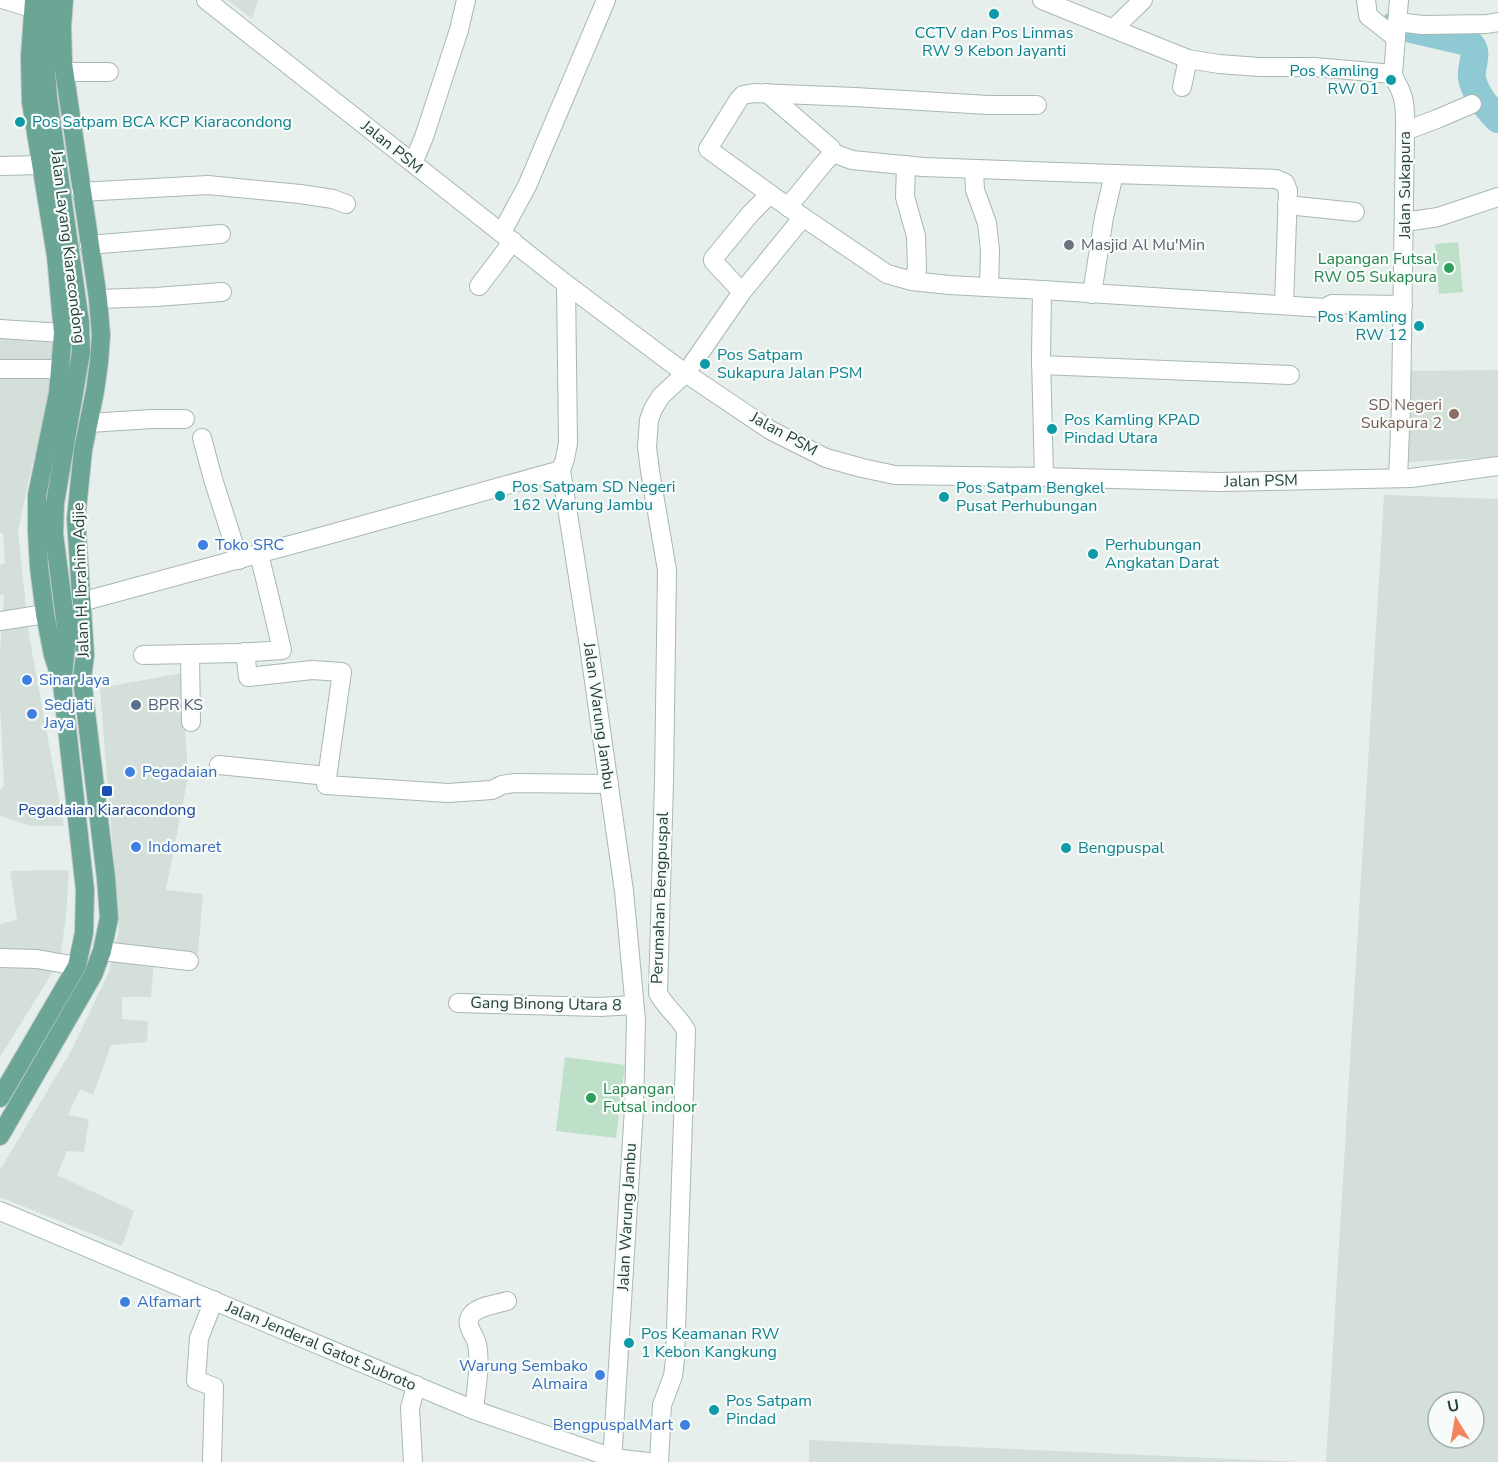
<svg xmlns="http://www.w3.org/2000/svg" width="1498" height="1462" font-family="'Nunito Sans',sans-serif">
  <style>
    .built { fill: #d4dfda; fill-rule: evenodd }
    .green { fill: #bfe0c8 }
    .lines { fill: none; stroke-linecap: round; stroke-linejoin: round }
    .river { stroke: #8ec9d4; stroke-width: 28 }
    .street-casing { stroke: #a8b8b2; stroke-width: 20 }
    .secondary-casing { stroke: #a4bbb3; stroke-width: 20 }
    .primary-casing { stroke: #c2cac8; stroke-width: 20 }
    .street { stroke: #fff; stroke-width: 18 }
    .secondary { stroke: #fff; stroke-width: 18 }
    .primary { stroke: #6aa596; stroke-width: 18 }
    .culture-dot { fill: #0f9aa8; stroke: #f7fbf9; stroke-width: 2 }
    .worship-dot { fill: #6b7280; stroke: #f7fbf9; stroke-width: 2 }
    .leisure-dot { fill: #2e9e5b; stroke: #f7fbf9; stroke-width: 2 }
    .education-dot { fill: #8d6e63; stroke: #f7fbf9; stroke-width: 2 }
    .shop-dot { fill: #3f7fe0; stroke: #f7fbf9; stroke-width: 2 }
    .service-dot { fill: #5c6f8a; stroke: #f7fbf9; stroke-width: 2 }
    .transit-dot { fill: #1a4fb4; stroke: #f7fbf9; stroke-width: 2 }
    .labels { text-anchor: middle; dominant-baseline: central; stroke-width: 4.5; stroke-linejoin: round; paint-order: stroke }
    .culture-label { font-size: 16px; fill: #0d838f; stroke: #f7fbf9; text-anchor: start }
    .street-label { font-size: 16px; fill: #24423a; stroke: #f7fbf9 }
    .worship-label { font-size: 16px; fill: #5b616d; stroke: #f7fbf9; text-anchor: start }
    .leisure-label { font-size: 16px; fill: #27864d; stroke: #f7fbf9; text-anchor: end }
    .education-label { font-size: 16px; fill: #785e54; stroke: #f7fbf9; text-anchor: end }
    .shop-label { font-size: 16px; fill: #366cbe; stroke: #f7fbf9; text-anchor: start }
    .service-label { font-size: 16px; fill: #4e5e75; stroke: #f7fbf9; text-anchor: start }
    .transit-label { font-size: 16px; fill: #164399; stroke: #f7fbf9 }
  </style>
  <rect width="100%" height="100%" fill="#e6efeb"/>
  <!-- built -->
  <g class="built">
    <polygon points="228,0 258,0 252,19"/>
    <polygon points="0,332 59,337 46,415 29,478 18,531 29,635 64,826 31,826 0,816 0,790 4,785 0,703 0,652 4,595 0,595 0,565 5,563 3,533 0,533"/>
    <polygon points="1498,370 1498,457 1409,462 1410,371"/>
    <path d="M1384 495 1498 499V1462H1326ZM1438 1402H1474V1438H1438Z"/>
    <polygon points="182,673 188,777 166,890 203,894 198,953 154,959 151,997 122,997 122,1019 148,1021 147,1042 111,1045 93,1095 80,1089 68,1115 89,1119 84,1152 67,1151 57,1175 134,1211 122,1246 0,1197 0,1170 70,1053 109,972 119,930 100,688"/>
    <polygon points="69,870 66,916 61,952 54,970 0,1057 0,924 17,920 10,871"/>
    <polygon points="809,1440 1302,1462 809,1462"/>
  </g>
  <!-- green -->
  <g class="green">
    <polygon points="1458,242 1463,292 1439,294 1435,244"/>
    <polygon points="565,1057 625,1065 616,1138 556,1131"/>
  </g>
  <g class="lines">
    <!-- river -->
    <path class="river" d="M1395 25 1468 42C1481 52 1470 65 1472 78 1475 94 1487 108 1498 119"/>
    <defs>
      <g id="street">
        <polyline points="5,0 32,8"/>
        <polyline points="206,0 566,284 678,368 770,430 826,458 862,468 895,475 1044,477 1218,482 1411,478 1498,466"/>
        <polyline points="1042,0 1188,59 1219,64 1259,67 1315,67 1393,74"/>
        <polyline points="1366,0 1368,16 1396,38"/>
        <polyline points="1397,22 1423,25 1487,24 1498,22"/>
        <polyline points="1113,29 1143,0"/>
        <polyline points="64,72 109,72"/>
        <polyline points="1182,87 1188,59"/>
        <polyline points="767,93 831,148 833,153 852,160 923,167 1114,174"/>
        <polyline points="1037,105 988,105 855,97 754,93 743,95 739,99 708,149 788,207 887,274 912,281 949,285 1042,290"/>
        <polyline points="1405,131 1437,119 1472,104"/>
        <polyline points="413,163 424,137 459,30 466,0"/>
        <polyline points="906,165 905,197 916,236 917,269 912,281"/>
        <polyline points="0,166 41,165"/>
        <polyline points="974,169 975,190 987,223 990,250 989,287"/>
        <polyline points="81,192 208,185 300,194 333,199 346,204"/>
        <polyline points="1287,205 1355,212"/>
        <polyline points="788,207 823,164 833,153"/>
        <polyline points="1405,222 1438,217 1498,197"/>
        <polyline points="502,232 527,186 606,0"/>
        <polyline points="89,245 221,234"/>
        <polyline points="479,286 513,241"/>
        <polyline points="742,292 713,261 713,259 751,213 770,194"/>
        <polyline points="1092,294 1104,217 1114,174 1276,179 1285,183 1288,191 1284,305"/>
        <polyline points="98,299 156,297 222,292"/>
        <polyline points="0,329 63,333"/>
        <polyline points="1041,365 1290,375"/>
        <polyline points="0,369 60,369"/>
        <polyline points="89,423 152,419 185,419"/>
        <polyline points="202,438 213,479 239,560"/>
        <polyline points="561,470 589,646 624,891 636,1020 634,1108 612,1462"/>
        <polyline points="561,470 565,459 568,443 566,284"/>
        <polyline points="1044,477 1041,358 1042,290 1325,308 1332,304 1403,305"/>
        <path d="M1398 478 1401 406 1405 131C1405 119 1406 103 1401 92 1398 84 1396 84 1393 74L1399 0"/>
        <polyline points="81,602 320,537 561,470"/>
        <polyline points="0,621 45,614"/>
        <polyline points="245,652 248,677 312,670 342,672 326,785 448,793 492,790 502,785 514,783 609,784"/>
        <polyline points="190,654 191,722"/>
        <polyline points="143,655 238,653 282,650 271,603 259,554"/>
        <polyline points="219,765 327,776"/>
        <polyline points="102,951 189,961"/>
        <polyline points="0,958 37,959 77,966"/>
        <polyline points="458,1003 600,1007 634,1005"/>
        <path d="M474 1410C476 1391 481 1363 477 1344 475 1334 463 1325 472 1314 479 1306 497 1304 507 1301"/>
        <polyline points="212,1462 214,1387 196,1380 199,1338 214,1300"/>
        <polyline points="413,1462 410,1408 416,1385"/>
        <path d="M659 1462 662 1405 673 1376 675 1360 686 1030C678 1016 665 1007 658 993L664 782 667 570 650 471 647 447 649 420 653 409 661 396 686 373 742 292 803 217"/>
      </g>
      <polyline id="secondary" points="0,1211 474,1410 613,1458 648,1462"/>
      <g id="primary">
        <polyline points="49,0 45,54 48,98 80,322 81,352 55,503 54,534 67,635 63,676"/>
        <polyline points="0,1098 77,966 84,933 85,890 62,683 53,655 45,614 39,567 37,531 37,495 58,393 63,333 56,256 31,102 30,57 34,0"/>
        <polyline points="0,1136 93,975 102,951 109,918 106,878 82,679 85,655 76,519 83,450 95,391 99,362 101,335 98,299 63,63 62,26 64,0"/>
      </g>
    </defs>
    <!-- street casing -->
    <use href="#street" class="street-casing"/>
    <!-- secondary casing -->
    <use href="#secondary" class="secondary-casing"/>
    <!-- primary casing -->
    <use href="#primary" class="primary-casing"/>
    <!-- street -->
    <use href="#street" class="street"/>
    <!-- secondary -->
    <use href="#secondary" class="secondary"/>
    <!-- primary -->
    <use href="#primary" class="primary"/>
  </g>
  <!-- markers -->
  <g class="culture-dot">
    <circle cx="994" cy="14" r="6"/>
    <circle cx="1391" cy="80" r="6"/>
    <circle cx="20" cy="122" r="6"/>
    <circle cx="1419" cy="326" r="6"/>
    <circle cx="705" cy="364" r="6"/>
    <circle cx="1052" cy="429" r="6"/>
    <circle cx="500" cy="496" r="6"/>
    <circle cx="944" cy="497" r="6"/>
    <circle cx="1093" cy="554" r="6"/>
    <circle cx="1066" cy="848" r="6"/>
    <circle cx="629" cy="1343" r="6"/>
    <circle cx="714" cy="1410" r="6"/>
  </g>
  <circle class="worship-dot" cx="1069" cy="245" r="6"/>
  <g class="leisure-dot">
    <circle cx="1449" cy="268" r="6"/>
    <circle cx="591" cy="1098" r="6"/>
  </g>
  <circle class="education-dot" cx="1454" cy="414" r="6"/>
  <g class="shop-dot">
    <circle cx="203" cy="545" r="6"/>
    <circle cx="27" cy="680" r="6"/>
    <circle cx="32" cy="714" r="6"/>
    <circle cx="130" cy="772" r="6"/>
    <circle cx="136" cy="847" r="6"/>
    <circle cx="125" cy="1302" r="6"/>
    <circle cx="600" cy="1375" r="6"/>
    <circle cx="685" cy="1425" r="6"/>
  </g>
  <circle class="service-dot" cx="136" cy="705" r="6"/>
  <rect class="transit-dot" x="101" y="785" width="12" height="12" rx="3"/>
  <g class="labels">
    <!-- culture labels -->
    <g class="culture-label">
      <text x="994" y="33" text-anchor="middle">CCTV dan Pos Linmas<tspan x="994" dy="18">RW 9 Kebon Jayanti</tspan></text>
      <text x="1379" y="71" text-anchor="end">Pos Kamling<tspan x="1379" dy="18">RW 01</tspan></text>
      <text x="32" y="122">Pos Satpam BCA KCP Kiaracondong</text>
      <text x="1407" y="317" text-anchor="end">Pos Kamling<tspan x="1407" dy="18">RW 12</tspan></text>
      <text x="717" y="355">Pos Satpam<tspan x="717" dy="18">Sukapura Jalan PSM</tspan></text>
      <text x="1064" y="420">Pos Kamling KPAD<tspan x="1064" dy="18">Pindad Utara</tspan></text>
      <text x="512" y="487">Pos Satpam SD Negeri<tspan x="512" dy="18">162 Warung Jambu</tspan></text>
      <text x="956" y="488">Pos Satpam Bengkel<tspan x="956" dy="18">Pusat Perhubungan</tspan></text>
      <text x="1105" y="545">Perhubungan<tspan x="1105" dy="18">Angkatan Darat</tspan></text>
      <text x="1078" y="848">Bengpuspal</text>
      <text x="641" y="1334">Pos Keamanan RW<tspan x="641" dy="18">1 Kebon Kangkung</tspan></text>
      <text x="726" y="1401">Pos Satpam<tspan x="726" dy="18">Pindad</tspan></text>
    </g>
    <!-- street labels -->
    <g class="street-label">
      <text transform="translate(392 147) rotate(39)">Jalan PSM</text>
      <text transform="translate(1405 185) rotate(-90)">Jalan Sukapura</text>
      <text transform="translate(68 247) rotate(83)">Jalan Layang Kiaracondong</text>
      <text transform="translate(784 434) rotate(29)">Jalan PSM</text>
      <text transform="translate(1261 481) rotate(-1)">Jalan PSM</text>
      <text transform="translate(81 580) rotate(-92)">Jalan H. Ibrahim Adjie</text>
      <text transform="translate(599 716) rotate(82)">Jalan Warung Jambu</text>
      <text transform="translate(660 898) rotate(-88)">Perumahan Bengpuspal</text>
      <text transform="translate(546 1004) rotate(1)">Gang Binong Utara 8</text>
      <text transform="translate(627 1217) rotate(-87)">Jalan Warung Jambu</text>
      <text transform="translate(321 1346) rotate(23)">Jalan Jenderal Gatot Subroto</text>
    </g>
    <!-- worship labels -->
    <g class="worship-label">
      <text x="1081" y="245">Masjid Al Mu'Min</text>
    </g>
    <!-- leisure labels -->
    <g class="leisure-label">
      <text x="1437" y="259">Lapangan Futsal<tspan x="1437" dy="18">RW 05 Sukapura</tspan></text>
      <text x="603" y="1089" text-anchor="start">Lapangan<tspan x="603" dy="18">Futsal indoor</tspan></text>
    </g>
    <!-- education labels -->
    <g class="education-label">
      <text x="1442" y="405">SD Negeri<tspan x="1442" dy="18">Sukapura 2</tspan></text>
    </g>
    <!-- shop labels -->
    <g class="shop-label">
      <text x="215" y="545">Toko SRC</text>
      <text x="39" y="680">Sinar Jaya</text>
      <text x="44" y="705">Sedjati<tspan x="44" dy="18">Jaya</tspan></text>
      <text x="142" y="772">Pegadaian</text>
      <text x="148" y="847">Indomaret</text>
      <text x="137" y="1302">Alfamart</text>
      <text x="588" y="1366" text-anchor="end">Warung Sembako<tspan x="588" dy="18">Almaira</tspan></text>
      <text x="673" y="1425" text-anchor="end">BengpuspalMart</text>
    </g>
    <!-- service labels -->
    <g class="service-label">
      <text x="148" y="705">BPR KS</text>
    </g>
    <!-- transit labels -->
    <g class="transit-label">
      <text x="107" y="810">Pegadaian Kiaracondong</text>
    </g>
  </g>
  <!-- north arrow -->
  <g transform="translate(1456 1420) rotate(349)"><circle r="28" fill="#f7fbf9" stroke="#a3b1ad" stroke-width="1.5"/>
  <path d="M0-4.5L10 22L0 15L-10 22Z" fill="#f4845f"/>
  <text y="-9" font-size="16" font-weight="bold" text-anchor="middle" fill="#24423a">U</text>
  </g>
</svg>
